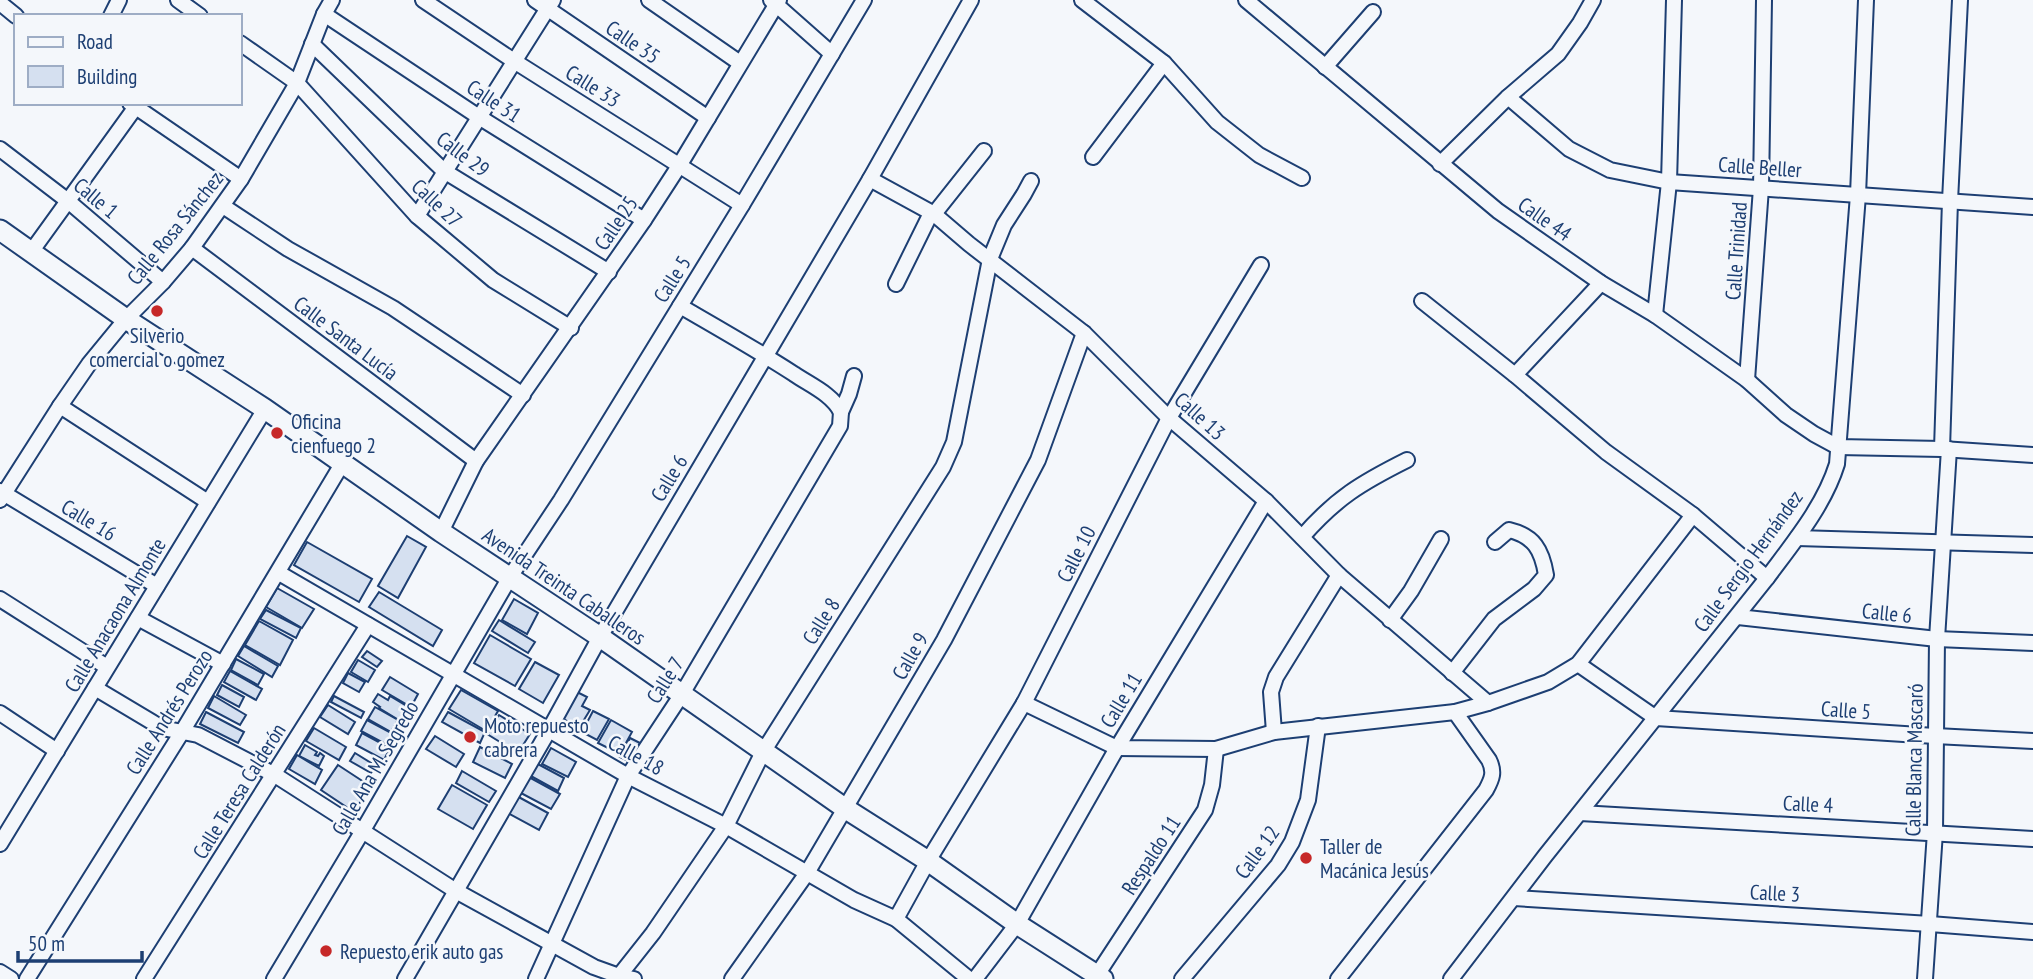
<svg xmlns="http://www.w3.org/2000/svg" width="2033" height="979" font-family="'PT Sans Narrow',sans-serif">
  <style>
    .building { fill: #d5e0f0; stroke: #1d3f73; stroke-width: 2 }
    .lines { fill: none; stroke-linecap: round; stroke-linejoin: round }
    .minor-casing { stroke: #1d3f73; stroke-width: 18 }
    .tertiary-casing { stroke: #1d3f73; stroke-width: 23 }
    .minor { stroke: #f4f7fb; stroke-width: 14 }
    .tertiary { stroke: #f4f7fb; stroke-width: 19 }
    .poi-dot { fill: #c62828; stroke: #f4f7fb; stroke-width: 2.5 }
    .labels { text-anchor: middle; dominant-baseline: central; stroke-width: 5; stroke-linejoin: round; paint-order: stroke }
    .street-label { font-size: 21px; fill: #1d3f73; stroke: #f4f7fb }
    .poi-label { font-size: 21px; fill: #1d3f73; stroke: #f4f7fb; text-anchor: start }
  </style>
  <rect width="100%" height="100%" fill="#f4f7fb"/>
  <!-- building -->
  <g class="building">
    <polygon points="407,536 426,547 398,598 378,586"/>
    <polygon points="307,542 372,579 359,602 294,565"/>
    <polygon points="277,588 314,609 302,628 266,607"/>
    <polygon points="379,592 442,630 433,646 369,607"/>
    <polygon points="514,599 538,613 527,634 502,620"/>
    <polygon points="266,610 301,628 296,638 260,619"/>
    <polygon points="499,620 535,642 528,653 492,631"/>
    <polygon points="259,621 293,640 280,665 245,645"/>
    <polygon points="490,635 531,659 515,686 474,663"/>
    <polygon points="244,646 278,666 272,677 238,656"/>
    <polygon points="367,651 382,661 377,667 362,657"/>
    <polygon points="236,659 264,674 258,685 231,670"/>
    <polygon points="358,660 375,670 368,682 351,672"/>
    <polygon points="535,662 559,675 543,703 519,689"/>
    <polygon points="230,671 262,689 256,700 224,682"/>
    <polygon points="348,673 365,682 359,692 343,683"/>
    <polygon points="390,677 418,694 411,707 382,690"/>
    <polygon points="222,685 244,697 239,707 217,695"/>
    <polygon points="461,690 498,711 486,731 449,709"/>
    <polygon points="577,692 587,697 582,706 590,710 579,728 562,718"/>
    <polygon points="378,694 388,700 390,696 410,708 402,722 379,708 380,707 373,702"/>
    <polygon points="214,696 246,715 240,725 208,708"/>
    <polygon points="334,696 364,712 361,718 331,702"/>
    <polygon points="328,705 355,722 348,734 320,717"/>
    <polygon points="375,707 398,720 391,732 368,719"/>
    <polygon points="593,711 609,719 597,740 582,732"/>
    <polygon points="206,712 244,732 238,743 200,724"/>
    <polygon points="448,712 485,732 480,743 442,722"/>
    <polygon points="499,715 530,734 518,753 487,734"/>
    <polygon points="367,720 397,736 391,747 361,731"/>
    <polygon points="611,720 632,732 620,754 598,743"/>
    <polygon points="314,728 346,747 339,760 306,741"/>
    <polygon points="362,733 390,748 384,760 356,745"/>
    <polygon points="435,736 464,754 456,767 426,749"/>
    <polygon points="630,738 640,743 630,762 620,757"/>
    <polygon points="305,745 317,752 315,755 318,756 320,753 324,756 319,766 299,756"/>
    <polygon points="480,747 512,764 505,778 473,762"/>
    <polygon points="551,748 576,762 568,777 542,764"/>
    <polygon points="355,753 376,766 371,773 350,761"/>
    <polygon points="297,755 322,770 315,784 289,769"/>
    <polygon points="536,763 564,778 558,791 529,775"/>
    <polygon points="338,765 370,786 354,812 321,790"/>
    <polygon points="462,771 496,791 489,802 456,783"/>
    <polygon points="527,776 560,794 551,809 519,792"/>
    <polygon points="452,785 487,805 473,829 438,809"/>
    <polygon points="515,795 548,813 539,830 506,812"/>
  </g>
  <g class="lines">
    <defs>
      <g id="minor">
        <polyline points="178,0 200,16"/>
        <polyline points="423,0 514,61 742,205"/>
        <polyline points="535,0 708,118"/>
        <polyline points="649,0 740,63"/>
        <polyline points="771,0 832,54"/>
        <polyline points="1082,0 1164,63 1217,122 1259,155 1302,178"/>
        <polyline points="1246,0 1498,211 1601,283 1655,315 1747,380 1786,415 1814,434 1838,447 1942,449 2033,455"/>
        <polyline points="0,3 16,16"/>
        <polyline points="324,14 479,117 644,220"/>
        <polyline points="111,16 119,0"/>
        <polyline points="240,43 297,83 417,216 493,280 571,328"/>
        <polyline points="312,44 444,171 609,272"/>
        <polyline points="1325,67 1373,12"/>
        <polyline points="1508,97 1569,149 1610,170 1669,182 2033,207"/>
        <polyline points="130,103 241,179"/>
        <polyline points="0,149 68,201 163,282"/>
        <polyline points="1093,157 1164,63"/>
        <polyline points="1440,164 1508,97 1558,54 1580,23 1593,0"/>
        <polyline points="870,179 934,214 969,244 1084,333 1169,418 1266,501 1339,575 1488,703"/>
        <polyline points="223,206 288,249 393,308 523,395"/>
        <polyline points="934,214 984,151"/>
        <polyline points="417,216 553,0"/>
        <polyline points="192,248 476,461"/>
        <polyline points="31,252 135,108"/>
        <polyline points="896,284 931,213"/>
        <polyline points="1422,301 1515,375 1606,452 1693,515 1767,578"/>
        <path d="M680 306C718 328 757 350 794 374 810 385 832 394 841 412"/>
        <polyline points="1655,315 1669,182 1674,0"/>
        <polyline points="1515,375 1601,283"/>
        <polyline points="1747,380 1761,188 1764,0"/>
        <polyline points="60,406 208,502"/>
        <polyline points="1942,449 1950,201 1960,0"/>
        <polyline points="0,491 157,586"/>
        <polyline points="0,500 60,406 89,364 126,319 163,282 192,248 241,179 297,83 324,14 332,0"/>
        <polyline points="441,532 476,461 644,220 679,166 779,0"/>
        <path d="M1302 537C1336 498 1361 483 1407 460"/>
        <polyline points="1797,538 2033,545"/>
        <polyline points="279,573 628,776 726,826 854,900 896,919 969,979"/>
        <polyline points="0,599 107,667"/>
        <polyline points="1738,617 1937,639 2033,643"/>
        <polyline points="138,618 223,664"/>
        <polyline points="1390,620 1411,591 1441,539"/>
        <polyline points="1578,664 1656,718 1935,736 2033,741"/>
        <path d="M1452 673 1494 619 1534 589 1546 575C1542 550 1534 536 1509 530L1495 542"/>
        <polyline points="95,688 162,728 198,735 275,775 456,891 594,967 619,976 634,979"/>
        <polyline points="1024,703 1117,748 1216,749 1274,732 1455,712 1488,703 1548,682 1578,664 1693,515"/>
        <polyline points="0,713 57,751"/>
        <polyline points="1274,732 1271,692 1276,677 1339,575"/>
        <polyline points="1580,813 2033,839"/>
        <polyline points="0,844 265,409"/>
        <polyline points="1514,898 1930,924 2033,932"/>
        <polyline points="896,919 928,861 1024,703 1169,418 1261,265"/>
        <polyline points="0,972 11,979"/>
        <polyline points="1097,975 1205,810 1212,785 1216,749"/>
        <polyline points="619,976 653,933 726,826 763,752 943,467 954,442 990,259 1004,225 1024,194 1031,181"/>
        <polyline points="27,979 182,732 342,464"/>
        <polyline points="144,979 368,625"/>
        <polyline points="274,979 362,832 510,577 561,500 742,205 864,0"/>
        <polyline points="405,979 549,730 600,637 870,179 971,0"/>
        <polyline points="536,979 628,776 682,694 840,426 841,412 849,394 854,376"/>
        <polyline points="732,979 807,873 944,640 1038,460 1084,333"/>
        <polyline points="975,979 1017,924 1117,748 1266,501"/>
        <polyline points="1182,979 1278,865 1292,842 1308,800 1318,726"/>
        <path d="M1338 979 1486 790C1492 779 1495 772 1489 760L1455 712"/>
        <path d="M1451 979 1545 856 1767 578C1793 543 1824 506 1837 464L1858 195 1866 0"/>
        <polyline points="1925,979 1935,832 1937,639 1949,449"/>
      </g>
      <polyline id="tertiary" points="0,230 126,319 265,409 441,532 600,637 846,809 928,861 1017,924 1103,979"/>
    </defs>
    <!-- minor casing -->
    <use href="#minor" class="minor-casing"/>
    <!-- tertiary casing -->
    <use href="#tertiary" class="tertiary-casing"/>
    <!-- minor -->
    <use href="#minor" class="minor"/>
    <!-- tertiary -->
    <use href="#tertiary" class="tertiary"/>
  </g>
  <!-- markers -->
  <g class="poi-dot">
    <circle cx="157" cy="311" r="7"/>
    <circle cx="277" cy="433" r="7"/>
    <circle cx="470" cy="737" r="7"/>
    <circle cx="1306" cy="858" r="7"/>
    <circle cx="326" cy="951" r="7"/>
  </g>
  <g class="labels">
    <!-- street labels -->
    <g class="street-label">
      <text transform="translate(633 42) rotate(34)">Calle 35</text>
      <text transform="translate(593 86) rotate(32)">Calle 33</text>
      <text transform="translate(494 101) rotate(33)">Calle 31</text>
      <text transform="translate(463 154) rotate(37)">Calle 29</text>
      <text transform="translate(1760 167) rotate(4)">Calle Beller</text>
      <text transform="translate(96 198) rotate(40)">Calle 1</text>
      <text transform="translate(437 203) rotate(43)">Calle 27</text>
      <text transform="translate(1545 219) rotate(35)">Calle 44</text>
      <text transform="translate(616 223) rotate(-56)">Calle 25</text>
      <text transform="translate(175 228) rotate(-51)">Calle Rosa Sánchez</text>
      <text transform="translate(1736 251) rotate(-86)">Calle Trinidad</text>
      <text transform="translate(672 279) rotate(-58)">Calle 5</text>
      <text transform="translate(346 338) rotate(37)">Calle Santa Lucía</text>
      <text transform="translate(1200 416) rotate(42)">Calle 13</text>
      <text transform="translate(669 478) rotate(-59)">Calle 6</text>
      <text transform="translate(89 520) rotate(31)">Calle 16</text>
      <text transform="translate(1076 554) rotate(-63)">Calle 10</text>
      <text transform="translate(1748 561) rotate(-54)">Calle Sergio Hernández</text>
      <text transform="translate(564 586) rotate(34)">Avenida Treinta Caballeros</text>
      <text transform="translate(1887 613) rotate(6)">Calle 6</text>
      <text transform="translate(115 615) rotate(-59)">Calle Anacaona Almonte</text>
      <text transform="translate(821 621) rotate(-58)">Calle 8</text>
      <text transform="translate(910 656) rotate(-60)">Calle 9</text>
      <text transform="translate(665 680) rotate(-58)">Calle 7</text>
      <text transform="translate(1121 700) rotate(-59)">Calle 11</text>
      <text transform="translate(1846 710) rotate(4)">Calle 5</text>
      <text transform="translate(169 712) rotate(-58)">Calle Andrés Perozo</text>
      <text transform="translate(636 755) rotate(29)">Calle 18</text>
      <text transform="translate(1914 760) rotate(-89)">Calle Blanca Mascaró</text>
      <text transform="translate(375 768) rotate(-60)">Calle Ana M. Segredo</text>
      <text transform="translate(239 791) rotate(-58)">Calle Teresa Calderón</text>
      <text transform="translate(1808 804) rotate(3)">Calle 4</text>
      <text transform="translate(1257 852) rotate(-54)">Calle 12</text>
      <text transform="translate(1151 855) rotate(-57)">Respaldo 11</text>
      <text transform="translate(1775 893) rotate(3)">Calle 3</text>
    </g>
    <!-- poi labels -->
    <g class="poi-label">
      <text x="157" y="335" text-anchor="middle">Silverio<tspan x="157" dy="24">comercial o gomez</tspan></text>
      <text x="291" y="421">Oficina<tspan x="291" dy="24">cienfuego 2</tspan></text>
      <text x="484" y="725">Moto repuesto<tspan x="484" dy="24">cabrera</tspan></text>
      <text x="1320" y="846">Taller de<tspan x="1320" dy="24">Macánica Jesús</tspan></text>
      <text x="340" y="951">Repuesto erik auto gas</text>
    </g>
  </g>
  <!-- legend -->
  <rect x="14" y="14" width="228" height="91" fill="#f4f7fb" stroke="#9eadc5" stroke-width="2"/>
  <rect x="28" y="37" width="35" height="10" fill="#f4f7fb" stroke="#9eadc5" stroke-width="2"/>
  <text x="77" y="49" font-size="21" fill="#1d3f73">Road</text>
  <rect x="28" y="66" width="35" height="21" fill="#d5e0f0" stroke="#9eadc5" stroke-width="2"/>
  <text x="77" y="84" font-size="21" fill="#1d3f73">Building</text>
  <!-- scale -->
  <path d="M18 951v10h124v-10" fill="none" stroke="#1d3f73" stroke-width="3.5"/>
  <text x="28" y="951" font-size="21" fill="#1d3f73" stroke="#f4f7fb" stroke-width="5" paint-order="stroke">50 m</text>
</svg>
